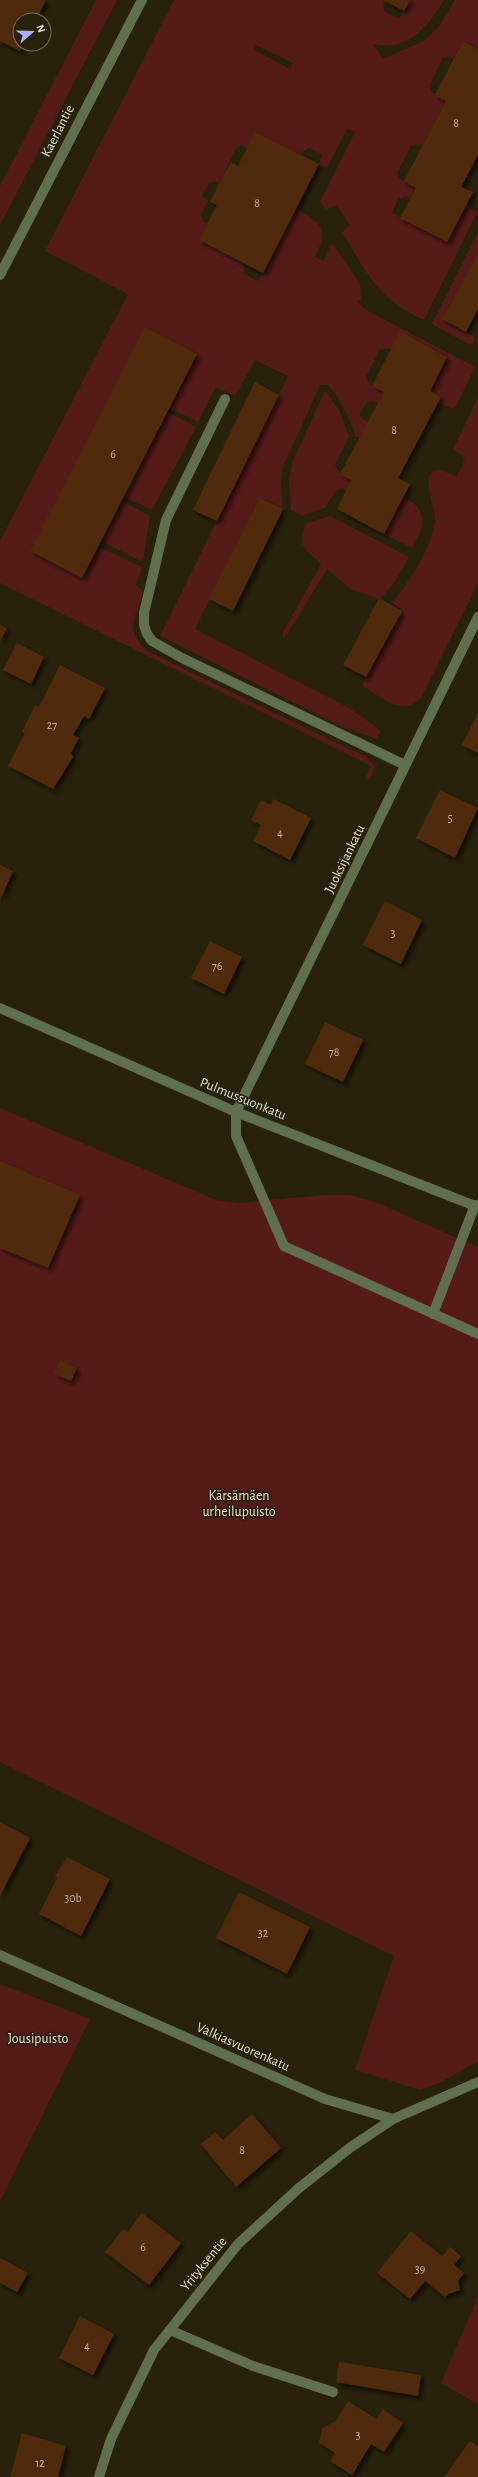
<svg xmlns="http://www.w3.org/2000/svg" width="478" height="2477" font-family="'Alegreya Sans',sans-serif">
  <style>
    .green { fill: #551b19; fill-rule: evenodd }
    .building { fill: #502c07; filter: url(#shadow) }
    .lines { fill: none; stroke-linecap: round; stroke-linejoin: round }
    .minor { stroke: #606f4e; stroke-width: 10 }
    .labels { text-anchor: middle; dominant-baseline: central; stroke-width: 3.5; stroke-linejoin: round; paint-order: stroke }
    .number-label { font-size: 12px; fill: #beb39f }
    .street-label { font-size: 14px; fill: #e3e0d2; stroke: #28220c }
    .park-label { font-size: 14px; fill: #f2d8d5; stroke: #28220c }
  </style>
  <defs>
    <filter id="shadow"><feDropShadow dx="3.5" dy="3.5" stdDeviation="2" flood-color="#0009"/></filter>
  </defs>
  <rect width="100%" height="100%" fill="#28220c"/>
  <!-- green -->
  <g class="green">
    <polygon points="96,0 117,0 0,225 0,186"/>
    <path d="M174 0H383L385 1 383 5 385 12 399 19 410 0H444C429 25 407 53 373 44L383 59 424 41 439 27 455 0H478V49L463 41 453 59 450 56 443 58 429 86 432 92 446 101 422 146 418 144 411 146 397 173 400 179 416 188 410 199 406 196 398 199 392 213 447 242 466 206 477 213 424 320C376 298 368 274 342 232L350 225 336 205 326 210 320 202 355 132 347 129 327 168 318 164 323 155 309 148 303 151 300 155 255 132 247 148 242 145 236 148 219 184 215 181 209 183 202 196 208 200 201 215 204 222 208 224 199 240 244 264V274L258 281 296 209C322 223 329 229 315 257L323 261 332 243 360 284 361 300 357 301 364 309 475 367 456 406 452 408 438 403 441 397 430 391 447 357 400 331 391 349 387 348 380 349 366 377 368 383 384 392 378 403 373 401 366 403 359 416 368 422 360 438 355 436C350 417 340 399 328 385H318L319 388 283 467 281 483 283 509 260 498 195 629 349 708 380 730 377 739 343 727 160 636 288 376 255 360 235 396 216 387 198 422 170 408 197 354 145 328 30 551 82 578 99 547 142 567 136 585 143 591C138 618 123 623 145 650L368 758 375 767 370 780 365 779 371 766 0 583V541L128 294 45 251ZM256 45 293 63 290 69 254 50Z"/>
    <polygon points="478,232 478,254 442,319 473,336 475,341 470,345 432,324"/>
    <polygon points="325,391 339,410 349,437 335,465 341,474 351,480 346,490 342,488 336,490 326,507 302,516 291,510 289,480 292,463"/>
    <path d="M478 398V583L421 698C402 717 383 698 364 687L363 683 402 609 392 603C411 580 430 551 435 521 437 508 417 473 439 469L457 477 465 458 453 449Z"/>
    <polygon points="168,412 196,427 152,510 124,497"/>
    <path d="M403 497C429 509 425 526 412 548L384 534Z"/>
    <polygon points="122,501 150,516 143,562 101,541"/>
    <path d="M330 516 409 557 394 583 380 599 350 589 327 569 284 639 282 634 321 564C306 549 295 546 307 523Z"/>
    <polygon points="0,1108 216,1200 239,1203 323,1195 350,1195 375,1202 478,1247 478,2061 441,2082 421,2090 355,2070 394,1956 0,1762"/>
    <polygon points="0,1984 90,2019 0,2201"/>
    <polygon points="478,2296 478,2404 441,2383"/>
  </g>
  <!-- building -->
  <g class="building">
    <polygon points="0,0 46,0 36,20 20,20 20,44 23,44 20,51 0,41"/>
    <polygon points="383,0 410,0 404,11"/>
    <polygon points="463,41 478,49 478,155 461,187 473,192 447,242 400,218 416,188 404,181 446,101 435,95"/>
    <polygon points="255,132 319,164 263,273 199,240 217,205 210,202 219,184 231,162 238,166"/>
    <polygon points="478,254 478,309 466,332 442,319"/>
    <polygon points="145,327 197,354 82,578 30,551"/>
    <polygon points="400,331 447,357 430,391 441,397 398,478 410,484 384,534 337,509 351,480 340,474 384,392 372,386"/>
    <polygon points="255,382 279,395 217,521 193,510"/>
    <polygon points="260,498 283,509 233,611 209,599"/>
    <polygon points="379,598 402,611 366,677 343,665"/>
    <polygon points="0,625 7,628 0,641"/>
    <polygon points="17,643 44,657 31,684 3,670"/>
    <polygon points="60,665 105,688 89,719 84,716 73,735 79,738 71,753 73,757 53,789 8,766 25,733 22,732 35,705 39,707"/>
    <polygon points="478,713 478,753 462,745"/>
    <polygon points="440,790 478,808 455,858 416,838"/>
    <polygon points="274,799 311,818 290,860 253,841 261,825 251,820 261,800 271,805"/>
    <polygon points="0,865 13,871 0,900"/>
    <polygon points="385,901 422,920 401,964 363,945"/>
    <polygon points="210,941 242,957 224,994 191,978"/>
    <polygon points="325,1022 363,1040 343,1082 305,1064"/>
    <polygon points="0,1161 80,1195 48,1268 0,1248"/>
    <polygon points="60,1361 77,1368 71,1381 54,1374"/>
    <polygon points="0,1822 30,1838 0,1896"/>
    <polygon points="67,1857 110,1879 81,1936 39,1914 57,1878 55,1876"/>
    <polygon points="239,1892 310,1927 287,1974 216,1938"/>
    <polygon points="252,2114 281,2148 236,2187 201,2144 215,2132 223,2140"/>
    <polygon points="142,2213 181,2243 149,2285 105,2252 123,2229 128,2232"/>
    <polygon points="411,2231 442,2256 450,2247 461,2256 454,2265 464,2273 458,2281 460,2290 448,2294 445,2297 425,2281 410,2299 377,2273"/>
    <polygon points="0,2258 28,2273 17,2292 0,2283"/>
    <polygon points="80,2316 114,2334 93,2375 59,2358"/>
    <polygon points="339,2362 421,2375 418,2396 336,2382"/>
    <polygon points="348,2401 376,2419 383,2409 403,2423 384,2452 371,2444 352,2475 330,2461 335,2453 319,2443 322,2428 336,2421"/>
    <polygon points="22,2433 66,2446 58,2477 10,2477"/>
    <polygon points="470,2441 478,2446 478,2477 444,2477"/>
  </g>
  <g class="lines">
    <!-- minor -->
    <g class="minor">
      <polyline points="0,275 142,0"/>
      <polyline points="225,399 166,520 144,613 144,625 147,634 152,641 182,658 405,765"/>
      <polyline points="478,617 236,1112 236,1136 284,1246 478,1334"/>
      <polyline points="0,1008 236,1112 478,1207"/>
      <polyline points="433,1314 475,1205"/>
      <polyline points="0,1955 325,2099 393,2119 478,2082"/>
      <polyline points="170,2330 253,2366 333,2392"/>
      <polyline points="99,2477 111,2439 154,2350 238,2244 299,2188 351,2147 393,2119"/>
    </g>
  </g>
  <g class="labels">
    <!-- number labels -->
    <g class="number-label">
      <text x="456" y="123">8</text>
      <text x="257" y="203">8</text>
      <text x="394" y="430">8</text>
      <text x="113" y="454">6</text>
      <text x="52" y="725">27</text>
      <text x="450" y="818">5</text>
      <text x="280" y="833">4</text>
      <text x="393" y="933">3</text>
      <text x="217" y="966">76</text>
      <text x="334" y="1052">78</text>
      <text x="73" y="1898">30b</text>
      <text x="263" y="1933">32</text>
      <text x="242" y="2150">8</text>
      <text x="143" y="2247">6</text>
      <text x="420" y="2269">39</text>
      <text x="87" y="2346">4</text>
      <text x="358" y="2435">3</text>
      <text x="40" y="2463">12</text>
    </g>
    <!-- street labels -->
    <g class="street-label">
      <text transform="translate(58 131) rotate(-63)">Kaerlantie</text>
      <text transform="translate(345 859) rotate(-64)">Juoksijankatu</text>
      <text transform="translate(243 1099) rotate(22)">Pulmussuonkatu</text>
      <text transform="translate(243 2047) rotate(24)">Valkiasvuorenkatu</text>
      <text transform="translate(204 2264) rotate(-51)">Yrityksentie</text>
    </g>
    <!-- park labels -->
    <g class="park-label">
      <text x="239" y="1496">Kärsämäen<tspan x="239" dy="16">urheilupuisto</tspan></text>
      <text x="38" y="2039">Jousipuisto</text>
    </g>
  </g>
  <!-- north arrow -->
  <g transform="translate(32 32) rotate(70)"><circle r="19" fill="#28220c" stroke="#736e5b"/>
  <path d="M0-3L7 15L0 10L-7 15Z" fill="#adaffb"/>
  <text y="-6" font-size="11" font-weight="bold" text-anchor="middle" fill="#e3e0d2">N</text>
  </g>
</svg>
